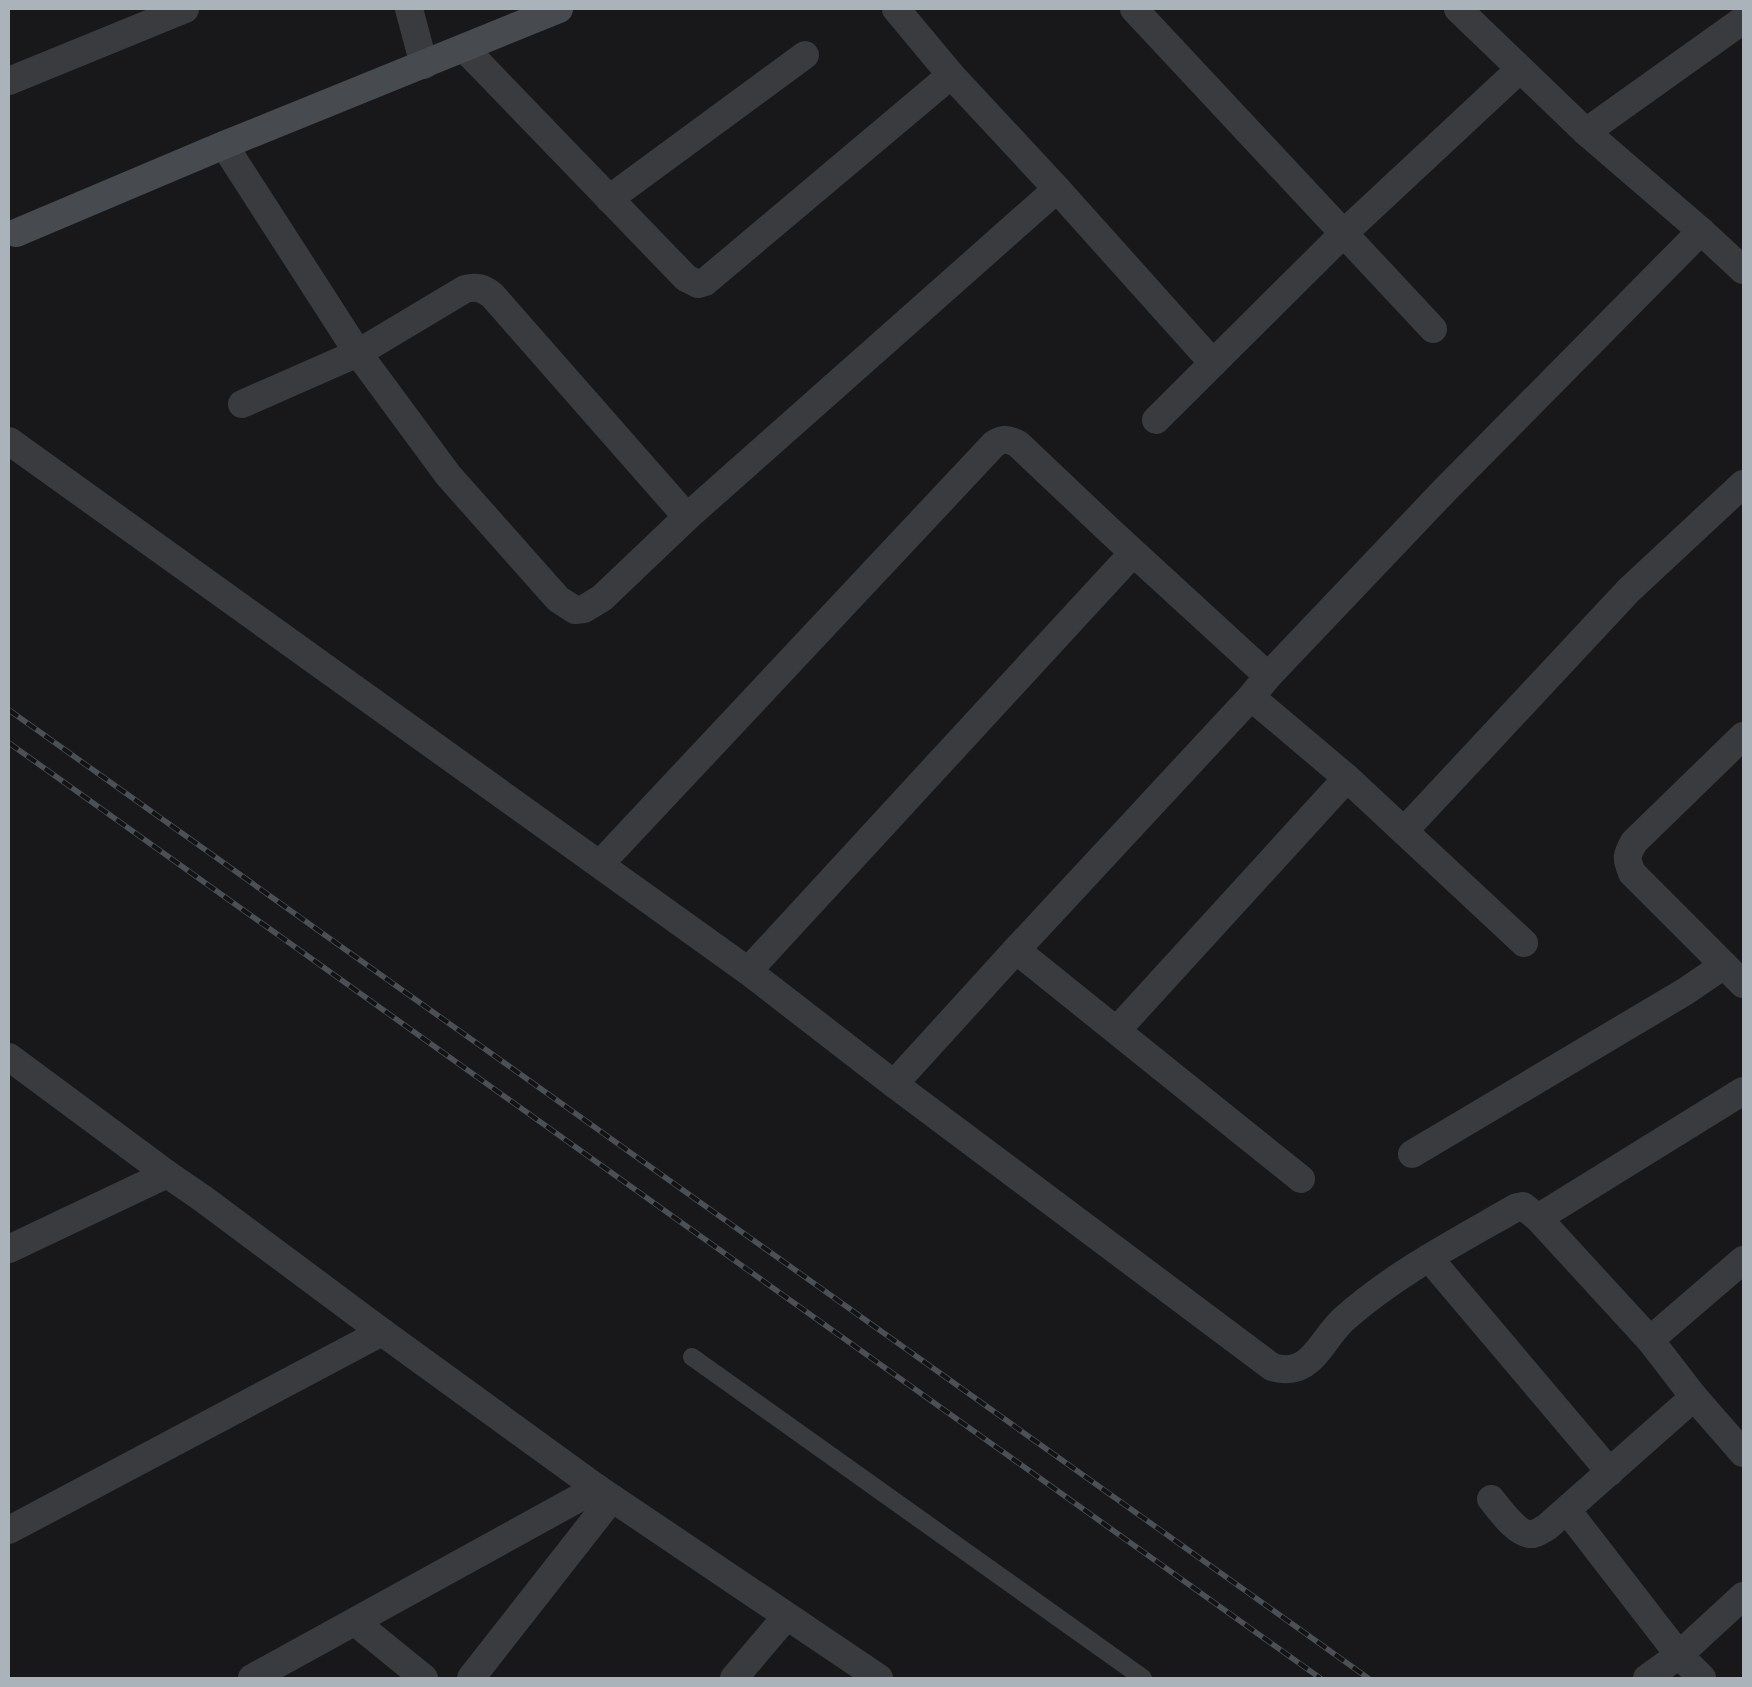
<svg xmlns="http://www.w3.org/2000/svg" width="1752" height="1687" font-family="Arial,sans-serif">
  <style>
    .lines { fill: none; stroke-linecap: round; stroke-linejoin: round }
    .lane { stroke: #393b3f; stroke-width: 18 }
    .street { stroke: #393b3f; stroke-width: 28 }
    .secondary { stroke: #474b4f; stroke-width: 28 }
    .rail-casing { stroke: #4c5054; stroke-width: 5.5 }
    .rail { stroke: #131315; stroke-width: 4; stroke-dasharray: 11; stroke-linecap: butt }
  </style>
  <rect width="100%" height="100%" fill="#18181a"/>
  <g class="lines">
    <!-- lane -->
    <polyline class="lane" points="692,1357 1143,1678"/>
    <!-- street -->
    <g class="street">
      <polyline points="409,9 424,65"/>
      <polyline points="896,9 951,75 1057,189 1213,363"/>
      <polyline points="1134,9 1433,329"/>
      <polyline points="1458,9 1586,132 1701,231 1743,270"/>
      <polyline points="464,48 686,278 698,284 705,282 951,75"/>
      <polyline points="9,81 185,9"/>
      <polyline points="1586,132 1743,20"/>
      <polyline points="224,145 358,353 448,475 558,599 575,610 584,609 602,598 687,517 1057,189"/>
      <polyline points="609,199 805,55"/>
      <path d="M242 404 358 353 465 289C476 286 483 288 492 295L687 517"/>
      <polyline points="1156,420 1344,233 1520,69"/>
      <path d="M9 441 748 971 894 1084 1272 1367C1312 1379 1320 1340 1345 1318 1396 1273 1458 1241 1517 1207L1523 1206 1538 1218 1650 1340 1694 1397 1743 1453"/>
      <polyline points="1251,697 1347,778 1524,943"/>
      <path d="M1743 736 1634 842C1626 856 1626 858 1632 873L1743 984"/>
      <polyline points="1404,831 1629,590 1743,484"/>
      <path d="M600 864 994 444C1004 438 1008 439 1018 444L1111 532 1268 676"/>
      <polyline points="1016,950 1301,1179"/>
      <polyline points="748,971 1133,553"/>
      <polyline points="1117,1030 1347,778"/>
      <polyline points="9,1057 167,1174"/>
      <polyline points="894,1084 1016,950 1251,697 1268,676 1443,492 1701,231"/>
      <polyline points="1412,1154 1686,991 1724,965"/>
      <polyline points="1538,1218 1743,1091"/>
      <polyline points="9,1249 167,1174 202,1198 382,1332 597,1488 879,1678"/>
      <polyline points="1429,1258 1610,1472"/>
      <polyline points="1650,1340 1743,1260"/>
      <path d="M1491 1499C1500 1510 1518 1536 1533 1534 1538 1533 1543 1529 1547 1527L1694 1397"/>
      <polyline points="1567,1510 1679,1655 1702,1678"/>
      <polyline points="9,1530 382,1332"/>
      <polyline points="355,1622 424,1678"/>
      <polyline points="252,1678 597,1488"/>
      <polyline points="471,1678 612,1498"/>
      <polyline points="734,1678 786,1617"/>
      <polyline points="1647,1678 1679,1655 1743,1596"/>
    </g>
    <!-- secondary -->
    <polyline class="secondary" points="16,233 224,145 559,9"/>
    <defs>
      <g id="rail">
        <polyline points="9,710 1368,1678"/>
        <polyline points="9,743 1320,1678"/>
      </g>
    </defs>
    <!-- rail casing -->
    <use href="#rail" class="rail-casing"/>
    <!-- rail -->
    <use href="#rail" class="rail"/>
  </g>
  <!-- border -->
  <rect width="1752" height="1687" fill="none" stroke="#aab2ba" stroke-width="20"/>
</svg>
